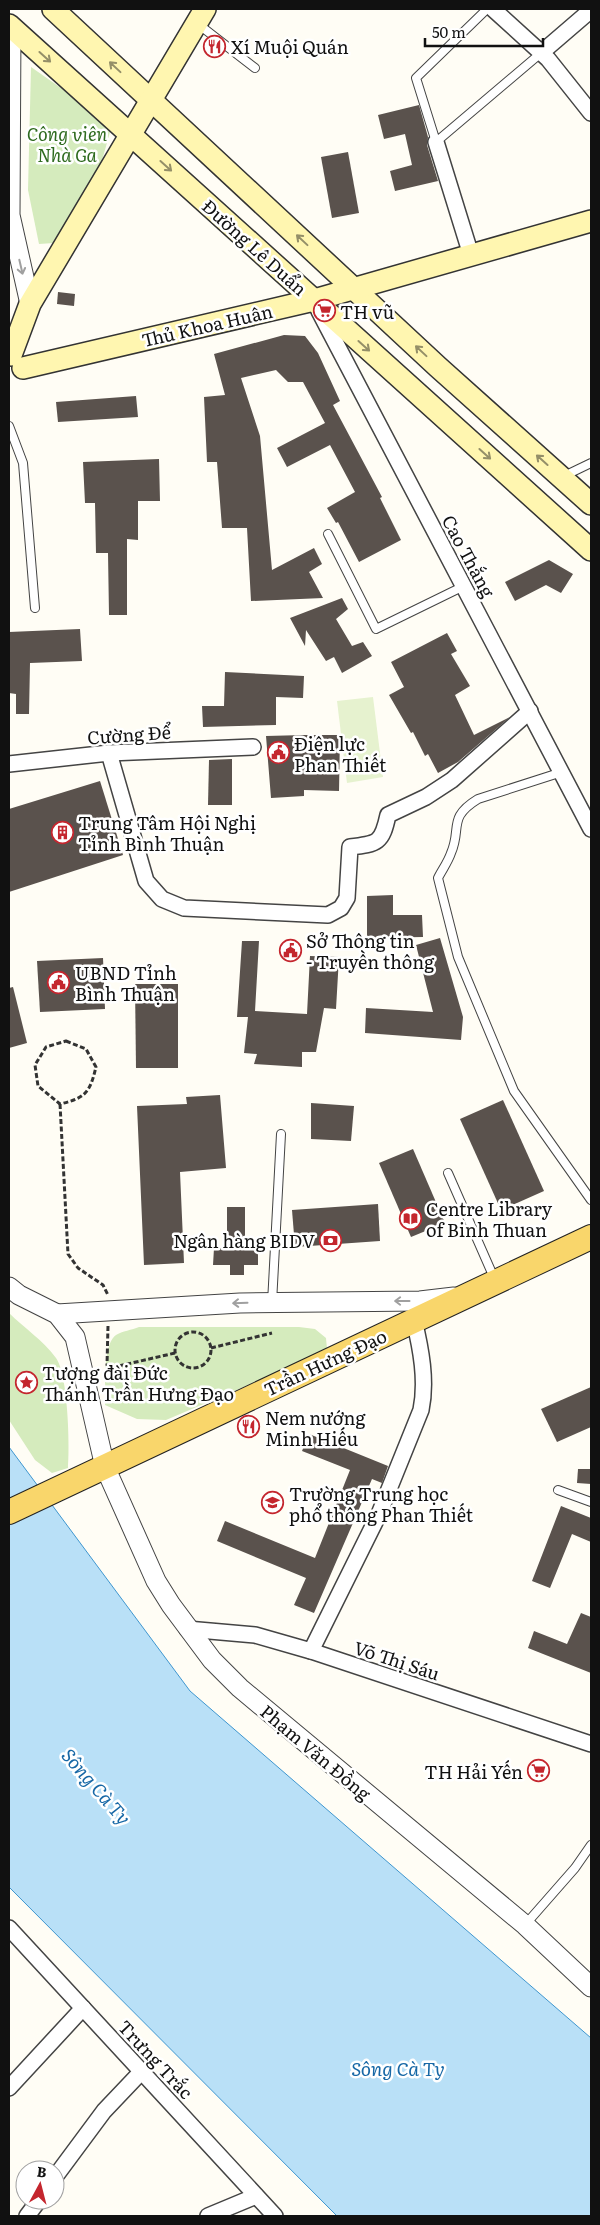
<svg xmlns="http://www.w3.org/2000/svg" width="600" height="2225" font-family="Literata,serif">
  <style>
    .green { fill: #d5ebbd }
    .pitch { fill: #e6f2cf }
    .water { fill: #b9e0f7; stroke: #3f96cf }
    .building { fill: #5a524d }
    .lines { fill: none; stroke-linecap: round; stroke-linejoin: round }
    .service-casing { stroke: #444; stroke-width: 10 }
    .minor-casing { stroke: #444; stroke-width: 18 }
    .tertiary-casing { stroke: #444; stroke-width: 21 }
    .secondary-casing { stroke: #333; stroke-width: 24 }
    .primary-casing { stroke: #222; stroke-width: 26 }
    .path { stroke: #333; stroke-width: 3; stroke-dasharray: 5 2.5; stroke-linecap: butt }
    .service { stroke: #fff; stroke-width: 8 }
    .minor { stroke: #fff; stroke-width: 15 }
    .tertiary { stroke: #fff; stroke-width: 19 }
    .secondary { stroke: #fff6b0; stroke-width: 21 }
    .primary { stroke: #f9d66b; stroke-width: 24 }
    .oneway { stroke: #948f68 }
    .oneway2 { stroke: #a0a0a0 }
    .labels { text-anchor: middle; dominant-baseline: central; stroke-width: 5; stroke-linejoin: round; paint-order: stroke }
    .poi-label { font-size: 18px; fill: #111; stroke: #fff; text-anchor: start }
    .park-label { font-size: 18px; font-style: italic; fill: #2f6b1f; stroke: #fff }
    .street-label { font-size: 18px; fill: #111; stroke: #fff }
    .water-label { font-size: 19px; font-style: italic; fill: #1768a6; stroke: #fff }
  </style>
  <rect width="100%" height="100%" fill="#fffdf5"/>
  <!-- green -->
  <g class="green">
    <polygon points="31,67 78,100 110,132 101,164 54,243 39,244 28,190"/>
    <path d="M9 1313C24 1328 43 1340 56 1358 68 1374 70 1446 68 1468L52 1473 35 1460 9 1420Z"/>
    <path d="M139 1327H299L315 1329 326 1338 327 1349 312 1358 166 1420 137 1419 105 1405C106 1389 102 1345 116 1335 122 1331 132 1330 139 1327Z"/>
  </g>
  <!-- pitch -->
  <polygon class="pitch" points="373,697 383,777 347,783 337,701"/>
  <!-- water -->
  <polygon class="water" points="9,1447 190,1691 591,2038 591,2216 337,2216 9,1887"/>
  <!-- building -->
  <g class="building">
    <polygon points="419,105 428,137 427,145 438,181 395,191 390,171 412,165 405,134 384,139 378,115"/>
    <polygon points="348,152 359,213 332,218 321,157"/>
    <polygon points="58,292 75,294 74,306 57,304"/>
    <polygon points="284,335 305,336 318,353 340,401 333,405 382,497 380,498 401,540 359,562 338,522 336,523 327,508 355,492 330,445 287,467 277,448 325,423 303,382 288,382 276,370 241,378 260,436 272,570 314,548 322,564 309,572 323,598 251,601 247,528 222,528 217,462 207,462 204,397 225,395 214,354"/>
    <polygon points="136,396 138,417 58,422 56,402"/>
    <polygon points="159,459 160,501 138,501 138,540 127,539 127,615 109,615 108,553 96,553 95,503 85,503 83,462"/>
    <polygon points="549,560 573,574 561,593 546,585 515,601 505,582"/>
    <polygon points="342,598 348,609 336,619 352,646 363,642 372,656 342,673 334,657 326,661 306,630 305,646 290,618"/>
    <polygon points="80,629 82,661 30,663 29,714 16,714 16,694 9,693 9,632"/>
    <polygon points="447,633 457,651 451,654 470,686 455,695 474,735 510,717 458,762 438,773 428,754 425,756 413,732 411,733 389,695 404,687 391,662"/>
    <polygon points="225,672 304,676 303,698 276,697 276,725 203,727 202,706 224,706"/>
    <polygon points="304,735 340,735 339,791 304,790 304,796 271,798 266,736"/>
    <polygon points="232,759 232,805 208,805 209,760"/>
    <polygon points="100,781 123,855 9,892 9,809"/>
    <polygon points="393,895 393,915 422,915 423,937 367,938 367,896"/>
    <polygon points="440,938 463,1017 461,1040 365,1033 366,1008 433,1012 416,945"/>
    <polygon points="242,941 259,941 255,1011 307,1014 310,956 339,957 336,1009 324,1008 316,1052 302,1052 302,1067 254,1064 257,1054 244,1053 248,1017 237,1017"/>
    <polygon points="103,958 105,1009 40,1012 37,961"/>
    <polygon points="135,984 178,984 178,1068 136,1068"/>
    <polygon points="13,987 27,1043 9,1048 9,988"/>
    <polygon points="220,1095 226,1168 180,1172 184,1263 144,1265 137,1106 187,1104 186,1097"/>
    <polygon points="503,1100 544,1191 501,1210 460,1119"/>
    <polygon points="311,1103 354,1106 351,1141 311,1139"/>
    <polygon points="413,1149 445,1223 411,1237 379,1163"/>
    <polygon points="378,1204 380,1241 295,1247 292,1210"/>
    <polygon points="227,1207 245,1207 245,1248 258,1248 258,1265 244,1265 244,1275 230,1275 230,1265 213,1265 214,1248 227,1248"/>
    <polygon points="591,1387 591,1427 557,1442 541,1409"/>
    <polygon points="309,1434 388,1466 382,1483 372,1479 314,1613 294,1605 306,1578 217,1541 225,1521 315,1558 350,1470 302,1451"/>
    <polygon points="578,1469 591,1469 591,1484 577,1483"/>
    <polygon points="561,1506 591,1518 591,1542 572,1534 550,1588 532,1581"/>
    <polygon points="581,1613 591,1617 591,1673 528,1648 534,1631 567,1644"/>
  </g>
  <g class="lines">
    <defs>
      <g id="service">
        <polyline points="487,9 416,78 436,142 541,53"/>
        <polyline points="198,24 255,68"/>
        <polyline points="9,426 23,463 35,608"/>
        <polyline points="564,476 591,463"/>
        <polyline points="328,534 376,629 464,586"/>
        <path d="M562 772 478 799C447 818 462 828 451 853 448 862 442 870 438 878L458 957 514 1091 591 1200"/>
        <polyline points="448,1173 495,1280"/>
        <polyline points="272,1303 281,1134"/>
        <polyline points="558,1490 591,1502"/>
        <polyline points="525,1925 575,1868 591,1845"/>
      </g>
      <g id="minor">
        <polyline points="493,9 548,59 591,113"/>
        <polyline points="541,53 591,10"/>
        <polyline points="436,142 471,255"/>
        <polyline points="319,311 591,829"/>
        <path d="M109 753 146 881 162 899 184 908 328 915 341 908 347 898 350 847C378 844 382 843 388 815L426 797 452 780 530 711"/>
        <polyline points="9,764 109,753 253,747"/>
        <polyline points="187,1629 255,1635 311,1651 591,1744"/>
        <path d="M311 1651 379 1514 421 1410C427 1381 421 1349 414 1320"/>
        <polyline points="9,1928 275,2216"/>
        <polyline points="9,2088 83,2008"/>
        <polyline points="55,2177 104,2111 142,2071"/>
        <polyline points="27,2216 39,2200"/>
        <polyline points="208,2216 256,2196"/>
      </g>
      <g id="tertiary">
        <polyline points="11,27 10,215 30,304"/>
        <polyline points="9,1287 19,1295 57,1314 75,1337 105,1467 156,1581 171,1605 212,1660 240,1688 525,1925 591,1987"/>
        <polyline points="57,1314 240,1303 420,1301 454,1297"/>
      </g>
      <g id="secondary">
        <polyline points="53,9 438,367 591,504"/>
        <polyline points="9,25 591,550"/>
        <polyline points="11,355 30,304 205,9"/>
        <polyline points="23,368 314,300 591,221"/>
      </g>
      <polyline id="primary" points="9,1512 591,1237"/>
    </defs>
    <!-- service casing -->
    <use href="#service" class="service-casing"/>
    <!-- minor casing -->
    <use href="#minor" class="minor-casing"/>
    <!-- tertiary casing -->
    <use href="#tertiary" class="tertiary-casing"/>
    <!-- secondary casing -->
    <use href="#secondary" class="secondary-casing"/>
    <!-- primary casing -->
    <use href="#primary" class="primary-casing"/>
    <!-- path -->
    <g class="path">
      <path d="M66 1041 86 1049 96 1067C90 1092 86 1098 60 1104L38 1086 35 1065 46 1047Z"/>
      <polyline points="60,1104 68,1254 78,1268 103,1285 108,1295"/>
      <polyline points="108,1326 107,1365 110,1368 175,1353"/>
      <circle cx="193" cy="1350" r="18"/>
      <polyline points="211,1348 272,1333"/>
    </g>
    <!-- service -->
    <use href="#service" class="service"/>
    <!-- minor -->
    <use href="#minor" class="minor"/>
    <!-- tertiary -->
    <use href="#tertiary" class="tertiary"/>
    <!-- secondary -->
    <use href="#secondary" class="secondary"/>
    <!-- primary -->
    <use href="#primary" class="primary"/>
  </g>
  <!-- one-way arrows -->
  <defs><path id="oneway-shaft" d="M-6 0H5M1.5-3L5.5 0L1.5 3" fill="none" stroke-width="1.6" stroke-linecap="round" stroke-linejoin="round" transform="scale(1.25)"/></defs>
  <g class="oneway">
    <use href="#oneway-shaft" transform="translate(45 57) rotate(42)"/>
    <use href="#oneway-shaft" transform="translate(115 67) rotate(-137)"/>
    <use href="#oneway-shaft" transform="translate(166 166) rotate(42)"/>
    <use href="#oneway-shaft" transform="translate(302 240) rotate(-137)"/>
    <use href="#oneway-shaft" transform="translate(364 346) rotate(42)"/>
    <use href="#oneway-shaft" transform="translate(421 351) rotate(-137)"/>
    <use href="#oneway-shaft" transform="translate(485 454) rotate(42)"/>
    <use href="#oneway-shaft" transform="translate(542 460) rotate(-138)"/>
  </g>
  <g class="oneway2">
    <use href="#oneway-shaft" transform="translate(21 267) rotate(77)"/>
    <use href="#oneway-shaft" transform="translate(402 1301) rotate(180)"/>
    <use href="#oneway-shaft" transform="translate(240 1303) rotate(178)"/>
  </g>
  <!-- icons -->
  <defs>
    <symbol id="restaurant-ring" viewBox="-11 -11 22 22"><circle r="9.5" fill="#fff" stroke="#c4262e" stroke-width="1.5"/><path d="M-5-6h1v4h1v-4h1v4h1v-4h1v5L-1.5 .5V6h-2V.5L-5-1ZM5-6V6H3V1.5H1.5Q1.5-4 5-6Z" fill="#c4262e"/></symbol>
    <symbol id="supermarket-ring" viewBox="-11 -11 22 22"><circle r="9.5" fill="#fff" stroke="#c4262e" stroke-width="1.5"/><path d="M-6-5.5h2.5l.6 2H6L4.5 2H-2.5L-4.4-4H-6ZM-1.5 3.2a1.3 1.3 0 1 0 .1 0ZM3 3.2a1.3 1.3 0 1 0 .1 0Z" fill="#c4262e"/></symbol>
    <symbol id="civic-ring" viewBox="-11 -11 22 22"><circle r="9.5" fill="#fff" stroke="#c4262e" stroke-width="1.5"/><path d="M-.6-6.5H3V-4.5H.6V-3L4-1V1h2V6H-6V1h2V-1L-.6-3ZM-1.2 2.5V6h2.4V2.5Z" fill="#c4262e"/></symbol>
    <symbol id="building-ring" viewBox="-11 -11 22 22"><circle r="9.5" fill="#fff" stroke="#c4262e" stroke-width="1.5"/><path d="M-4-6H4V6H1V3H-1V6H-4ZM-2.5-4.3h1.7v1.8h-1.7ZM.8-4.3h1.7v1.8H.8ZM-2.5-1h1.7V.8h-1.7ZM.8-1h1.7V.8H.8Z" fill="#c4262e"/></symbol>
    <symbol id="library-ring" viewBox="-11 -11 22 22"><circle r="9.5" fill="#fff" stroke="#c4262e" stroke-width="1.5"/><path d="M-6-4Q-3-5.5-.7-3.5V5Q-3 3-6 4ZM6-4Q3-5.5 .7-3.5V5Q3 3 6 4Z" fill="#c4262e"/></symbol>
    <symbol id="bank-ring" viewBox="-11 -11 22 22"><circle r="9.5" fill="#fff" stroke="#c4262e" stroke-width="1.5"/><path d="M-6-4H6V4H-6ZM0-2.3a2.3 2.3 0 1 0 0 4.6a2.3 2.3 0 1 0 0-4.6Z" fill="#c4262e"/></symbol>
    <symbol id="sight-ring" viewBox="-11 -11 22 22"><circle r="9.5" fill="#fff" stroke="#c4262e" stroke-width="1.5"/><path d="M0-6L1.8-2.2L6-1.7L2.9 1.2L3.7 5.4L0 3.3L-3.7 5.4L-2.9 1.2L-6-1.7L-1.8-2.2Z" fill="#c4262e"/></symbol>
    <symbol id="school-ring" viewBox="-11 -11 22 22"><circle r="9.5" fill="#fff" stroke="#c4262e" stroke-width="1.5"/><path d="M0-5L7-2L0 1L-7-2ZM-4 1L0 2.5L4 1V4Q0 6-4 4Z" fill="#c4262e"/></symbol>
  </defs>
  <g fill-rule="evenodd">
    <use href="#restaurant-ring" x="202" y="34" width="25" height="25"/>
    <use href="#supermarket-ring" x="312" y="298" width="25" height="25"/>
    <use href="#civic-ring" x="266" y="740" width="25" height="25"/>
    <use href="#building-ring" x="50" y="820" width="25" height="25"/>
    <use href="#civic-ring" x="278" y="938" width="25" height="25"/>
    <use href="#civic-ring" x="46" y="970" width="25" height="25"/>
    <use href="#library-ring" x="398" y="1206" width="25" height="25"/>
    <use href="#bank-ring" x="318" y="1228" width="25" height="25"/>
    <use href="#sight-ring" x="14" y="1370" width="25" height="25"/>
    <use href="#restaurant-ring" x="236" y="1414" width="25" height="25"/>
    <use href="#school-ring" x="260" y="1490" width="25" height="25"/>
    <use href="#supermarket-ring" x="526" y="1758" width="25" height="25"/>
  </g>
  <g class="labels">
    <!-- poi labels -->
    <g class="poi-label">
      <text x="231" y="46">Xí Muội Quán</text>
      <text x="340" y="311">TH vũ</text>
      <text x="294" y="743">Điện lực<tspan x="294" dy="21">Phan Thiết</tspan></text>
      <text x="78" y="822">Trung Tâm Hội Nghị<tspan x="78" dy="21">Tỉnh Bình Thuận</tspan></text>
      <text x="306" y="940">Sở Thông tin<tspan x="306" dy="21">- Truyền thông</tspan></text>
      <text x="75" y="972">UBND Tỉnh<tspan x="75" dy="21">Bình Thuận</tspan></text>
      <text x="426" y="1208">Centre Library<tspan x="426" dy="21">of Binh Thuan</tspan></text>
      <text x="315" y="1240" text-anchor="end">Ngân hàng BIDV</text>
      <text x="42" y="1372">Tượng đài Đức<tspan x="42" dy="21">Thánh Trần Hưng Đạo</tspan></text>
      <text x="265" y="1417">Nem nướng<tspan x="265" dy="21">Minh Hiếu</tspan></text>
      <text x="289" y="1493">Trường Trung học<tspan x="289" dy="21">phổ thông Phan Thiết</tspan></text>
      <text x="523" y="1771" text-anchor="end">TH Hải Yến</text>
    </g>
    <!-- park labels -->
    <g class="park-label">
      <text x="67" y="133">Công viên<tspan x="67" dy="21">Nhà Ga</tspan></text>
    </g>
    <!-- street labels -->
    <g class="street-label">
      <text transform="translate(255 247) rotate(42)">Đường Lê Duẩn</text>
      <text transform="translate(207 325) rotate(-13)">Thủ Khoa Huân</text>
      <text transform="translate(469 556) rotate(62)">Cao Thắng</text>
      <text transform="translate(129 734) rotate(-4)">Cường Để</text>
      <text transform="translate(325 1362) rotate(-25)">Trần Hưng Đạo</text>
      <text transform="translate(397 1660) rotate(18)">Võ Thị Sáu</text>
      <text transform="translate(316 1752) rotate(40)">Phạm Văn Đồng</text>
      <text transform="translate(156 2059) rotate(47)">Trưng Trắc</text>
    </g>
    <!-- water labels -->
    <g class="water-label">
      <text transform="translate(97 1786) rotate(49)">Sông Cà Ty</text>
      <text x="398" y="2068">Sông Cà Ty</text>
    </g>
  </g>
  <!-- border -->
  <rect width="600" height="2225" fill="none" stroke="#111111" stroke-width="20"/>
  <!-- north arrow -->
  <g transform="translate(40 2185) rotate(7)"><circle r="24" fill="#ffffff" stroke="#a0a0a0"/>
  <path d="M0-4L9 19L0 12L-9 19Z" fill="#c4262e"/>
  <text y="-8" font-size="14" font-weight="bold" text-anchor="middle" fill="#111111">B</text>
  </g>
  <!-- scale -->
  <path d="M425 38v8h118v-8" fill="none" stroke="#111111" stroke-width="2.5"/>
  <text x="432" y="38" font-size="15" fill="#111111" stroke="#ffffff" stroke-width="4" paint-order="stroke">50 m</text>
</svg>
